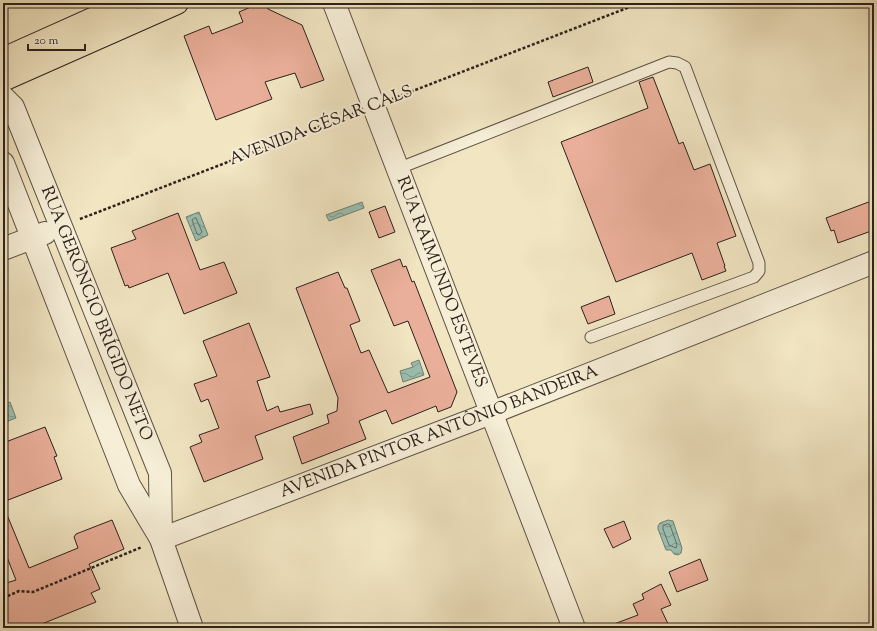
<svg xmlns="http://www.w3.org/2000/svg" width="877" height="631" font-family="'Sorts Mill Goudy',serif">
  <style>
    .water { fill: url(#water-waves); stroke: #6f8075 }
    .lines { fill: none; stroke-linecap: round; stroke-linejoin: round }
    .shore { stroke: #647066; stroke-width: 1 }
    .building { fill: #eaaf9a; stroke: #2d211b }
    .lane-casing { stroke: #5e5245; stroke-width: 13 }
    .street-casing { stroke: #5e5245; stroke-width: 24 }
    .primary-casing { stroke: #2d211b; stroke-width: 24 }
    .path { stroke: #2d211b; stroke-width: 2.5; stroke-dasharray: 3 2; stroke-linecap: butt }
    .lane { stroke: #f6eed7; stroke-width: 11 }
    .street { stroke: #f6eed7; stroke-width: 22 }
    .primary { stroke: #f1e5c2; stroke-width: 22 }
    .labels { text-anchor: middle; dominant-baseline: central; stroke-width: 4; stroke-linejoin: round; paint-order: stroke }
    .street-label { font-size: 17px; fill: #2d211b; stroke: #f6eed7 }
  </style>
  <defs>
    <pattern id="water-waves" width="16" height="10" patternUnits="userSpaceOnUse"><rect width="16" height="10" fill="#9bbfb1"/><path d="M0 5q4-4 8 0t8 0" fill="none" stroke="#7f9b8f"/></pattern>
  </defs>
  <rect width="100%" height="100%" fill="#f1e5c2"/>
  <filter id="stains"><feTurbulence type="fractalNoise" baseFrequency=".005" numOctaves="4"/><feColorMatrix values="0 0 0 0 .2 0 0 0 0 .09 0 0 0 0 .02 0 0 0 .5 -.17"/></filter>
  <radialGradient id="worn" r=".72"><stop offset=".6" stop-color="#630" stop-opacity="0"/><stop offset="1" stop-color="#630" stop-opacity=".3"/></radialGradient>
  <!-- water -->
  <g class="water">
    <polygon points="362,202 364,208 329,221 326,215"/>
    <polygon points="199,212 208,235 196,241 186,217"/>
    <polygon points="419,360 424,375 403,382 400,371 413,367 411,363"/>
    <polygon points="10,402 16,418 3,423 3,405"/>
    <polygon points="668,520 673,521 682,548 681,553 678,555 674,554 671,550 666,550 658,529 658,526 660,523"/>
  </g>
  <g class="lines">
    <!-- shore -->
    <g class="shore">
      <polygon points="196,218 202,232 199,235 197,234 192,220 193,219"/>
      <polygon points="668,524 670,525 677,545 676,548 669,545 663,529 663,526"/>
    </g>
  </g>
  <!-- building -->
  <g class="building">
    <polygon points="260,3 266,3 268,9 302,25 324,80 301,88 295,73 265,82 272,99 216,120 184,36 209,26 212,34 243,22 239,12"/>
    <polygon points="588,67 593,82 553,97 548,82"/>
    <polygon points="653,77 679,144 683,142 694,170 710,164 736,236 717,243 725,266 724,266 726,271 702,280 692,253 616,282 561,142 648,108 639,82"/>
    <polygon points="874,200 874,230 838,243 834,230 831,231 826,218"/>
    <polygon points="385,206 395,232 379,238 369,212"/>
    <polygon points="178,213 200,270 224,262 237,293 184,314 168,273 129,288 128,285 125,286 111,248 136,239 132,231"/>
    <polygon points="400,259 403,267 406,266 412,282 414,281 457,392 451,407 438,412 436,406 392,424 386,410 359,421 366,439 302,464 293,437 329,423 327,415 337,411 338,398 296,288 338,272 345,288 347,288 360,321 350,325 361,353 369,350 388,393 430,377 408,321 394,326 371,270"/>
    <polygon points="609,296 615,314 588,324 581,307"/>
    <polygon points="249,323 270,377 257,381 267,411 278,406 280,412 310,404 313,414 255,436 263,459 204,482 190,447 202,442 199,435 219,428 208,399 201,402 194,384 217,376 203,341"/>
    <polygon points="45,427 57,456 54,457 62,479 3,502 3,443"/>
    <polygon points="3,505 29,568 78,548 74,537 76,534 112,520 124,549 89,564 100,589 91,593 96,602 32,628 3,628 3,584 16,580 3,547"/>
    <polygon points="624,521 631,539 613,548 604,529"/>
    <polygon points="700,559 708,580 677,592 669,572"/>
    <polygon points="661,584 671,605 661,609 670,628 606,628 606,627 638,615 633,604 644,599 642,594"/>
  </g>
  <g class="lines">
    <defs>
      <polyline id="lane" points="397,169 669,62 677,63 685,67 759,263 759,271 754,277 591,337"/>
      <g id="street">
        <path id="s1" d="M334 3 574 628"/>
        <path id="s2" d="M3 97 13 107 160 473 161 537"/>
        <polyline points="3,163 129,485 161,539 192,628"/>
        <polyline points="3,249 45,233"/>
        <path id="s3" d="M161 539 491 413 874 262"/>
      </g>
      <g id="primary">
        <polyline points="3,59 128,3"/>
        <polyline points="3,80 177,3"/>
      </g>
    </defs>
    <!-- lane casing -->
    <use href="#lane" class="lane-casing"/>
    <!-- street casing -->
    <use href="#street" class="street-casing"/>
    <!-- primary casing -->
    <use href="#primary" class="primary-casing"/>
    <!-- path -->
    <g class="path">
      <polyline points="392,99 640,3"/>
      <polyline points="80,219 355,113"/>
      <polyline points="3,598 19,591 33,592 142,547"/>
    </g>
    <!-- lane -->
    <use href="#lane" class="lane"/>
    <!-- street -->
    <use href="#street" class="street"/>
    <!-- primary -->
    <use href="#primary" class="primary"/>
  </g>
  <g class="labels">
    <!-- street labels -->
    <g class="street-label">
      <text transform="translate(321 126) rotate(-21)">AVENIDA CÉSAR CALS</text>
      <text stroke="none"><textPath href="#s1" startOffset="299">RUA RAIMUNDO ESTEVES</textPath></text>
      <text stroke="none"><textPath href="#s2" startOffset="237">RUA GERÔNCIO BRÍGIDO NETO</textPath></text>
      <text stroke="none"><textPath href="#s3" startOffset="298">AVENIDA PINTOR ANTÔNIO BANDEIRA</textPath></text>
    </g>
  </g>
  <!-- margin -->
  <rect width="877" height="631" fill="none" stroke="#f1e5c2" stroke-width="16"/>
  <rect x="4" y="4" width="869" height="623" fill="none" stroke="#2d211b" stroke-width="2"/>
  <rect x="8" y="8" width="861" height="615" fill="none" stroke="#2d211b"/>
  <!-- scale -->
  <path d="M28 44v6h57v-6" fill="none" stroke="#2d211b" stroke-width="2"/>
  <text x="34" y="44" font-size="12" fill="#2d211b" stroke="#f6eed7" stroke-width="3" paint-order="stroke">20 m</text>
  <rect width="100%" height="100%" filter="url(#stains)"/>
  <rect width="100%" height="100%" fill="url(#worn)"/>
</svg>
